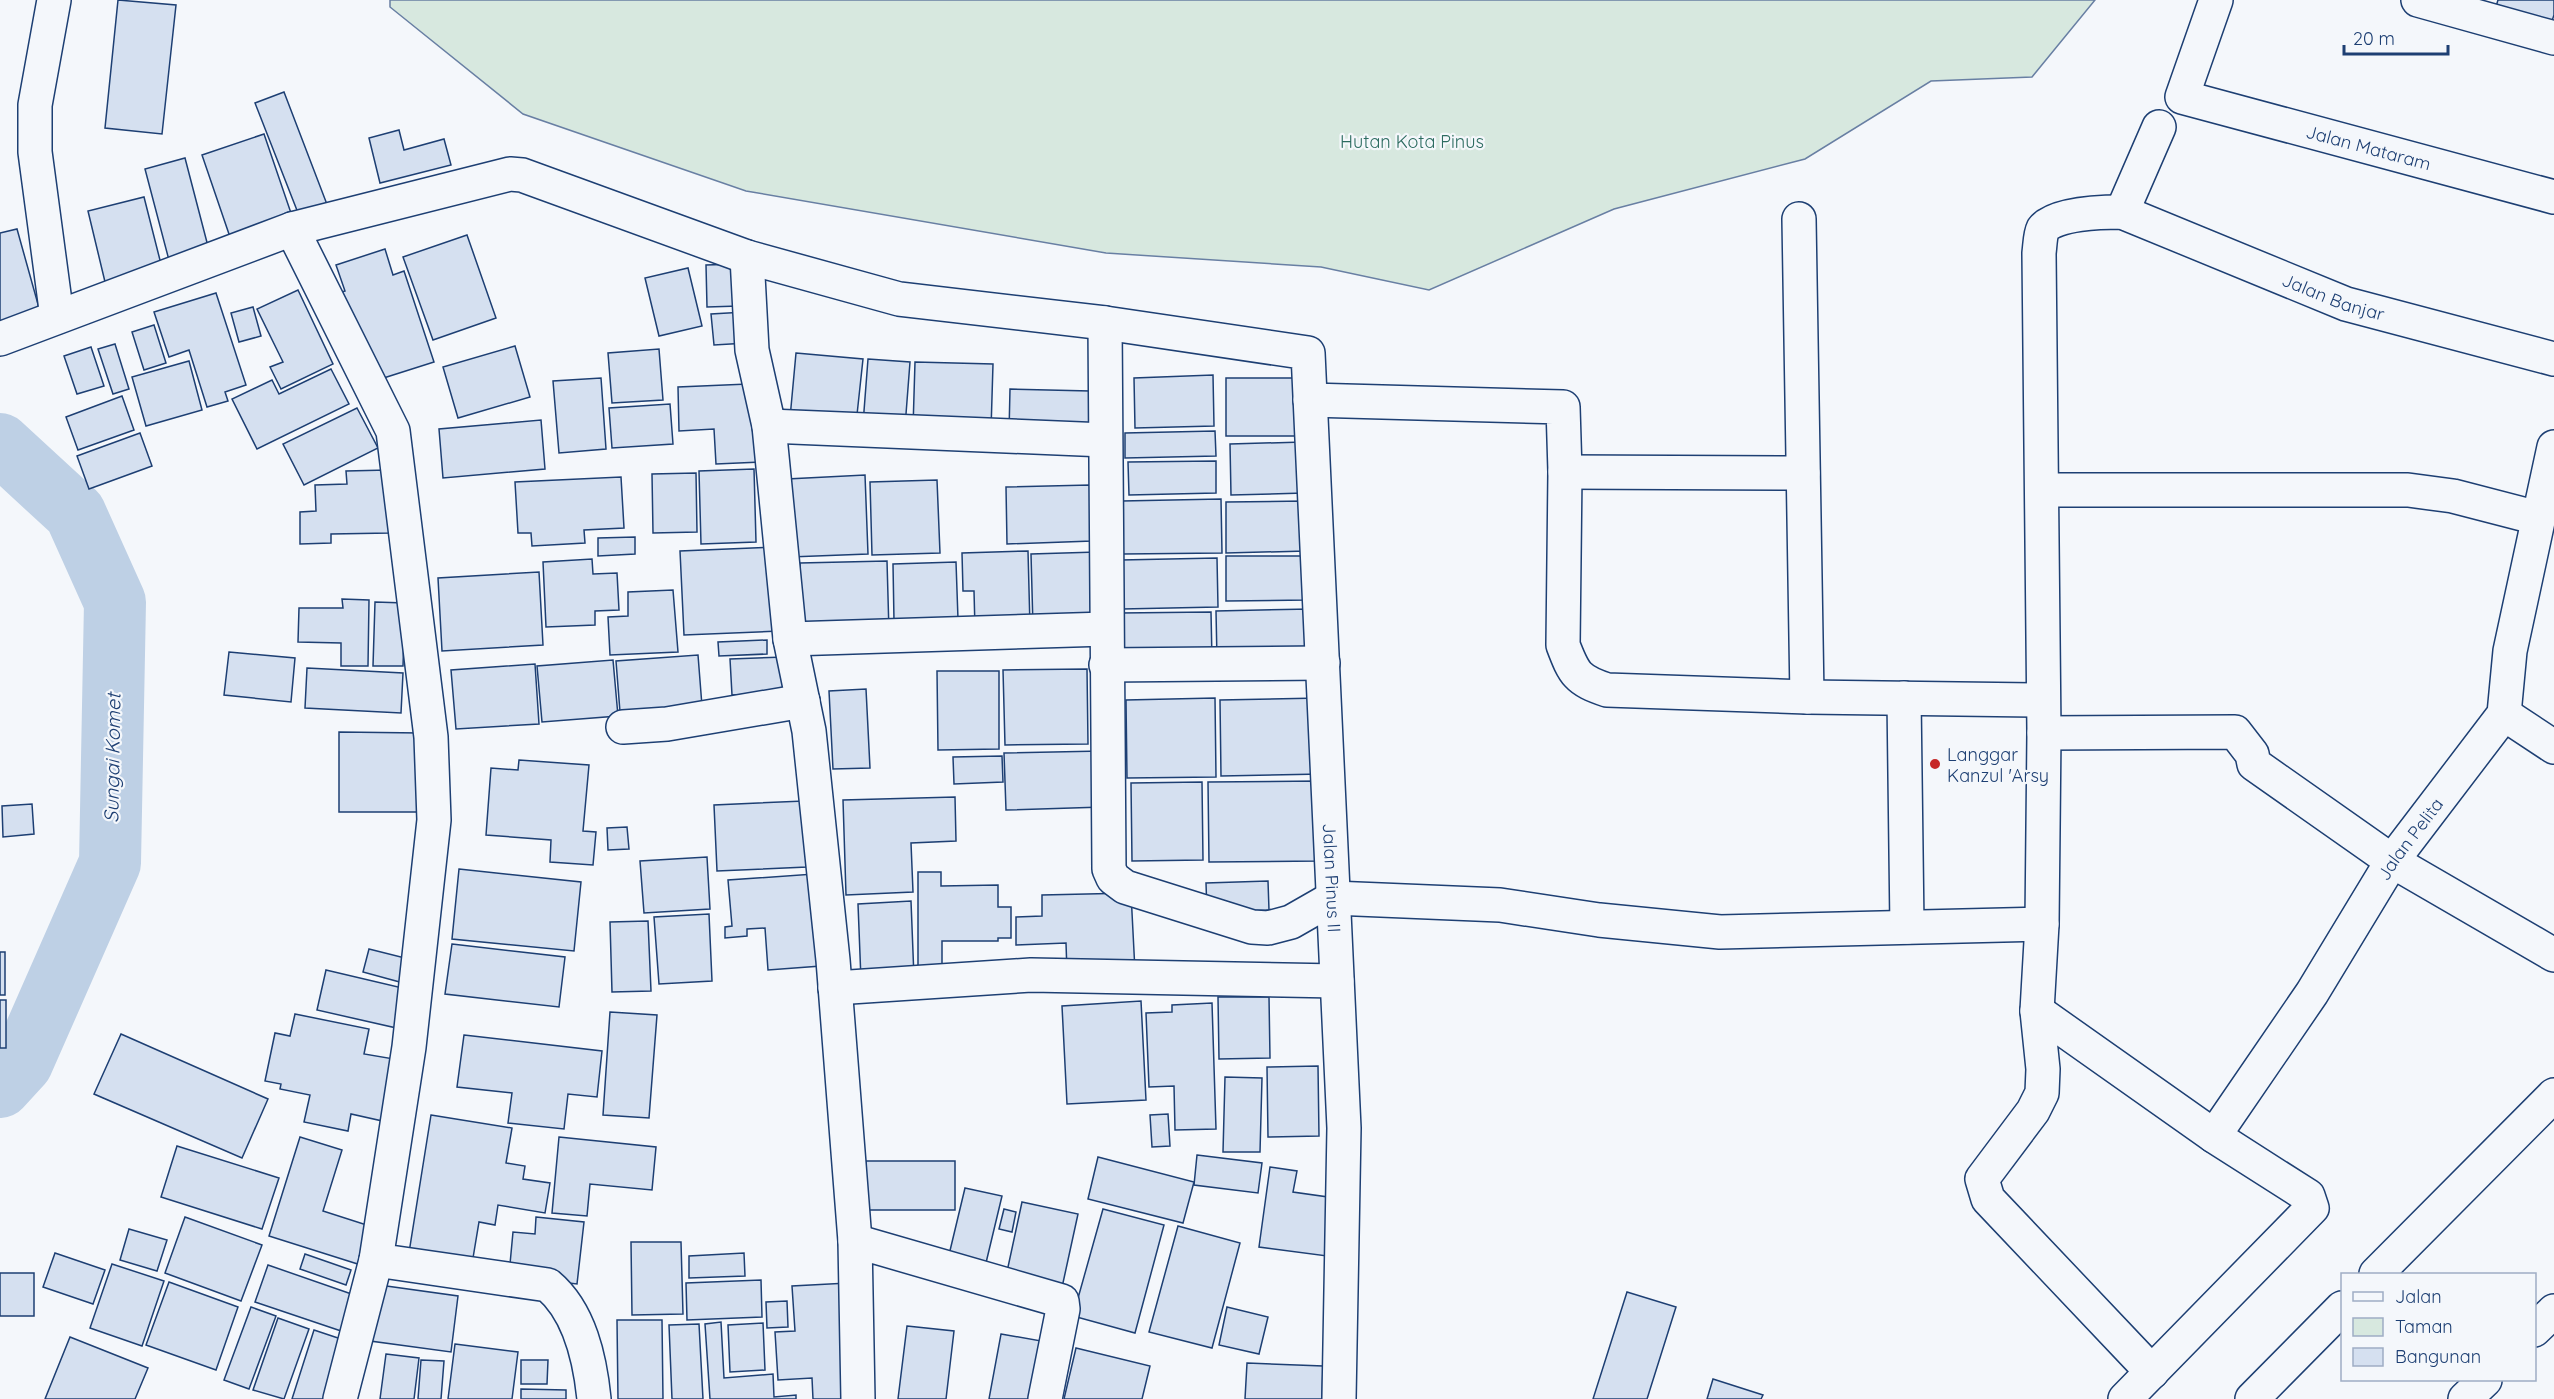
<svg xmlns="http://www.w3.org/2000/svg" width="2554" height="1399" font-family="Quicksand,sans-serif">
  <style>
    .green { fill: #d7e8df; stroke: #687fa3; stroke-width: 1.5 }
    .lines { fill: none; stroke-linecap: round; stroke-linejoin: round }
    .river { stroke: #bed0e5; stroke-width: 62 }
    .building { fill: #d5e0f0; stroke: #1d3f73; stroke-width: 1.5 }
    .minor-casing { stroke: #1d3f73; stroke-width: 36 }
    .minor { stroke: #f4f7fb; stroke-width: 33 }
    .poi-dot { fill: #c62828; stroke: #f4f7fb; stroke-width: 2 }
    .labels { text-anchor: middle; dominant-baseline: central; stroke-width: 4.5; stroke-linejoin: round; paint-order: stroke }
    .park-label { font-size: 18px; fill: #2c6c60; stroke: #f4f7fb }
    .street-label { font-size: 18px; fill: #1d3f73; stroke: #f4f7fb }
    .poi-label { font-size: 18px; fill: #1d3f73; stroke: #f4f7fb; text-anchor: start }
    .water-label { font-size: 20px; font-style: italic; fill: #1d3f73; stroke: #f4f7fb }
  </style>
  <rect width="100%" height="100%" fill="#f4f7fb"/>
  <!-- green -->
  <polygon class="green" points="390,0 2095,0 2032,77 1931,81 1805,159 1614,209 1429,290 1321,267 1106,253 746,191 523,114 390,7"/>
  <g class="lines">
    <!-- river -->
    <polyline class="river" points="0,444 75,513 115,602 110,863 22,1063 0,1087"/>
  </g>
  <!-- building -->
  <g class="building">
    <polygon points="118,0 176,5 162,134 105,128"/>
    <polygon points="2498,0 2554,0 2554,15 2549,30 2494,13"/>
    <polygon points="284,92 328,207 300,218 255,103"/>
    <polygon points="399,130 404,150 444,139 451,165 380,183 369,138"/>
    <polygon points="264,134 292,216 230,237 202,155"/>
    <polygon points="185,158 210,254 170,264 145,169"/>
    <polygon points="144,197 163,272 106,286 88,211"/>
    <polygon points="17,229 41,315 0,327 0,233"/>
    <polygon points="467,235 496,318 433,340 403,257"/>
    <polygon points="385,249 393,275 404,271 434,362 371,382 342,292 345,291 336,265"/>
    <polygon points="738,264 739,306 707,307 706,265"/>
    <polygon points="688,268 702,326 659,336 645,278"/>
    <polygon points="298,290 333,364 281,389 270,367 283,362 257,309"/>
    <polygon points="216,293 246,385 225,392 228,401 207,407 189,350 169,357 154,312"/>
    <polygon points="253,307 261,336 239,342 231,313"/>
    <polygon points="745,312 747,343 714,345 711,314"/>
    <polygon points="154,325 166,363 144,370 132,332"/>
    <polygon points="115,344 129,389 113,394 98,349"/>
    <polygon points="515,346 530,397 458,418 443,367"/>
    <polygon points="91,347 104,386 77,394 64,356"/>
    <polygon points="659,349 663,400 612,403 608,353"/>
    <polygon points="796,353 863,359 856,424 790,418"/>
    <polygon points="868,359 910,362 905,427 863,424"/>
    <polygon points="189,361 202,410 146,426 132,377"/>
    <polygon points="915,362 993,364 991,430 913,428"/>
    <polygon points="331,369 349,404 257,449 232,399 272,380 279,394"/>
    <polygon points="1213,375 1214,426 1135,428 1134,378"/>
    <polygon points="601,378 606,449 559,453 553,381"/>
    <rect x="1226" y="378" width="74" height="58"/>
    <polygon points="748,384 749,412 760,411 761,462 716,464 714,429 679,431 678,387"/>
    <polygon points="1010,389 1090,391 1089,435 1009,433"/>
    <polygon points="122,396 134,430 78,450 66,417"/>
    <polygon points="670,404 673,444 612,448 609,408"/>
    <polygon points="357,408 378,448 304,485 283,444"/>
    <polygon points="541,420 545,469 443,478 439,429"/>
    <polygon points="1215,431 1216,456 1125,458 1125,433"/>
    <polygon points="140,433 152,466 89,489 77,456"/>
    <polygon points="1303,442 1304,493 1231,495 1230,444"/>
    <polygon points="1216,461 1216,493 1129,495 1128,462"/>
    <polygon points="754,469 756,542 701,544 699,471"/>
    <polygon points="388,470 390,533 331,534 331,543 300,544 300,512 316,511 315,485 347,484 346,471"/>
    <polygon points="696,473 697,532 653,533 652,474"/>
    <polygon points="865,475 868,554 790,557 787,479"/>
    <polygon points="621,477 624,528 584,530 585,543 532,546 531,533 518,533 515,482"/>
    <polygon points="937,480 940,553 872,555 870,482"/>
    <polygon points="1090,485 1092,541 1007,544 1006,487"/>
    <polygon points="1221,499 1222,553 1123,554 1122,501"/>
    <polygon points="1305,501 1306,551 1226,553 1226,502"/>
    <polygon points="635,537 635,554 598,556 598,538"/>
    <polygon points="775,547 779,631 684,635 680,551"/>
    <polygon points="1028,551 1030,627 975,629 974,591 963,591 962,553"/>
    <polygon points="1097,552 1099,626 1033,627 1031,554"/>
    <polygon points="1226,556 1307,556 1307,600 1226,601"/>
    <polygon points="1217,558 1218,607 1122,609 1121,560"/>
    <polygon points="592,559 593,574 617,573 619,610 595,611 595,625 546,627 543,562"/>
    <polygon points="887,561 889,632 802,634 800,563"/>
    <polygon points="956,562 958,619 894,621 893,564"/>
    <polygon points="539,572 543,645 442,651 438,578"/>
    <polygon points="673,590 678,652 610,655 608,617 628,616 628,592"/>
    <polygon points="342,599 369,600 368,666 341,666 341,643 298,642 299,608 343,608"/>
    <polygon points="375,602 405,603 403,666 373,666"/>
    <polygon points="1311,609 1313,657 1217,660 1216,611"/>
    <polygon points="1211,612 1212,660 1120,661 1120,613"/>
    <polygon points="767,640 767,654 719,656 718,642"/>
    <polygon points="229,652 295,658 291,702 224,695"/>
    <polygon points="698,655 702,706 620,712 616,661"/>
    <polygon points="785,657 787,693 732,695 730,659"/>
    <polygon points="613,660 618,716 542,722 537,666"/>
    <polygon points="535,664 539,724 456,729 451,670"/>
    <polygon points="307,668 403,673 401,713 305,708"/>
    <polygon points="1087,669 1088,744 1005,745 1003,670"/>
    <polygon points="937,671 999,671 999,749 938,750"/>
    <polygon points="866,689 870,768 833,769 829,691"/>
    <polygon points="1215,698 1216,777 1127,778 1126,700"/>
    <polygon points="1320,698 1322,774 1221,776 1220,700"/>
    <polygon points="339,732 421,733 420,812 339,812"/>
    <polygon points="1102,751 1103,807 1006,810 1004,753"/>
    <polygon points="1002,756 1003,782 954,784 953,757"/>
    <polygon points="519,760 589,765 583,831 596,832 593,865 550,862 551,840 486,835 491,768 518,770"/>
    <polygon points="1319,781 1319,861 1209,862 1208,782"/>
    <polygon points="1202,782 1203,860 1132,861 1131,783"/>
    <polygon points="955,797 956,841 911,843 913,892 846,895 843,800"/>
    <polygon points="804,801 807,867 717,871 714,805"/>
    <polygon points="32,804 34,834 3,837 2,806"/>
    <polygon points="627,827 629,849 608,850 607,828"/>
    <polygon points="707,857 710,909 644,913 640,861"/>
    <polygon points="459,869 581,882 574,951 452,939"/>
    <polygon points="918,872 941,872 941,886 998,885 998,907 1011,907 1011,938 998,938 998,941 942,941 942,976 918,976"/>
    <polygon points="814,874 821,966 768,970 765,928 747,929 747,936 725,938 725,927 732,926 728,880"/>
    <polygon points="1268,881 1269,910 1207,912 1206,883"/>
    <polygon points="1131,893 1135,971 1067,972 1066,943 1016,945 1016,917 1042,916 1042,895"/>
    <polygon points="911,901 914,978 861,980 858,904"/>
    <polygon points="709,914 712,981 659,984 654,917"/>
    <polygon points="648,921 651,991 612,992 610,922"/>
    <polygon points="452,944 565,957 559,1007 445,994"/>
    <polygon points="369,949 413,960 407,984 363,972"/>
    <rect x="0" y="952" width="5" height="43"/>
    <polygon points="326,970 411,990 401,1029 317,1010"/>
    <polygon points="1218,997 1269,997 1270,1058 1219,1059"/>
    <rect x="0" y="1000" width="6" height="48"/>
    <polygon points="1141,1001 1146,1100 1067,1104 1062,1006"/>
    <polygon points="1212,1003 1216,1129 1175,1130 1174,1086 1149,1087 1146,1013 1172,1012 1172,1005"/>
    <polygon points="610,1012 657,1015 649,1118 603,1115"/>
    <polygon points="295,1014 369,1029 364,1054 400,1060 387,1122 351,1114 348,1131 304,1122 310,1095 280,1089 281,1084 265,1081 275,1033 290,1036"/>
    <polygon points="121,1034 268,1099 242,1158 94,1094"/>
    <polygon points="464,1035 602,1051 597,1097 568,1094 564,1129 508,1123 512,1093 457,1087"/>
    <polygon points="1318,1066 1319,1136 1268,1137 1267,1067"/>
    <polygon points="1225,1077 1262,1078 1260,1152 1223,1152"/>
    <polygon points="1168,1114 1170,1146 1152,1147 1150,1115"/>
    <polygon points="431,1115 512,1128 506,1163 525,1166 523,1179 550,1183 545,1213 498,1205 495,1225 479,1222 471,1270 408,1259"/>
    <polygon points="300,1137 342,1150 323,1211 376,1228 364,1266 269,1236"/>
    <polygon points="559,1137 656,1147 652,1190 590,1184 587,1216 552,1213"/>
    <polygon points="177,1146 279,1178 262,1229 161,1197"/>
    <polygon points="1197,1155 1262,1163 1258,1193 1194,1185"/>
    <polygon points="1098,1157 1194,1182 1183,1223 1088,1199"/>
    <polygon points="866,1161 955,1161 955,1210 865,1210"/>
    <polygon points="1270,1167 1297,1171 1293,1192 1335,1198 1327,1256 1259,1247"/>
    <polygon points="965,1188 1002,1196 985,1267 948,1259"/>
    <polygon points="1022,1202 1078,1214 1061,1292 1005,1281"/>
    <polygon points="1004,1209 1016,1212 1012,1232 999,1229"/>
    <polygon points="1103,1209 1164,1225 1135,1333 1073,1316"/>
    <polygon points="185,1217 262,1245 241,1301 165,1273"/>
    <polygon points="536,1217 584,1222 577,1284 527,1278 528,1265 510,1264 513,1232 535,1234"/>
    <polygon points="1178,1226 1240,1243 1212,1348 1149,1332"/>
    <polygon points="129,1229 167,1240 157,1271 120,1260"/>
    <polygon points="631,1242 681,1242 683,1314 632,1315"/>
    <polygon points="55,1253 105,1270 93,1304 43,1287"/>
    <polygon points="744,1253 745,1276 689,1278 689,1256"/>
    <polygon points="305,1254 351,1270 346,1285 300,1269"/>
    <polygon points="112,1264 164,1281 142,1346 90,1328"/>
    <polygon points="268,1265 363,1298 350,1334 255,1302"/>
    <rect x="0" y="1273" width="34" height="43"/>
    <polygon points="761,1280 762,1317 687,1320 686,1283"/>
    <polygon points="169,1282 238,1307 216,1370 146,1345"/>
    <polygon points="848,1283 855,1399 813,1399 812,1378 778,1380 775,1332 795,1331 792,1286"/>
    <polygon points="372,1284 458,1296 451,1352 363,1340"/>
    <polygon points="1627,1292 1676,1307 1647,1399 1593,1399"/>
    <polygon points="787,1301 788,1327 767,1328 766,1302"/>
    <polygon points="251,1307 276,1316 249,1389 224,1380"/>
    <polygon points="1227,1307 1268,1317 1259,1354 1219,1345"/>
    <polygon points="278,1318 309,1329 284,1399 253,1390"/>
    <polygon points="617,1320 662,1320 663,1399 618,1399"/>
    <polygon points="721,1322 724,1378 773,1374 774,1397 796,1395 796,1399 710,1399 705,1324"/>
    <polygon points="763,1323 765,1370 730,1372 728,1325"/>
    <polygon points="699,1324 703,1399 672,1399 669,1325"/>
    <polygon points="907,1326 954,1331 946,1399 898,1399"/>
    <polygon points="314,1330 347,1341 328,1399 292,1399"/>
    <polygon points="1001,1334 1047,1342 1037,1399 989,1399"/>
    <polygon points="70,1337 148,1368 135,1399 45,1399"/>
    <polygon points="455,1344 518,1352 512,1399 448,1399"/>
    <polygon points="1076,1348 1150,1366 1142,1399 1064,1399"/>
    <polygon points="386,1354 419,1358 414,1399 380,1399"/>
    <polygon points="421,1360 444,1361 441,1399 418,1399"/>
    <polygon points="521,1360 548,1360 547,1384 521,1384"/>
    <polygon points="1247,1363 1323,1366 1322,1399 1245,1399"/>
    <polygon points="1713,1379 1763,1395 1761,1399 1707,1399"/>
    <polygon points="521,1389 566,1390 566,1399 521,1399"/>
  </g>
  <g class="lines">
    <defs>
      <g id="minor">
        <polyline points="54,0 35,105 35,152 57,317"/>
        <path id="s1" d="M2216 0 2182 97 2554 197"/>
        <polyline points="2418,0 2554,38"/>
        <polyline points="2122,212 2159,127"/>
        <polyline points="1799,219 1807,697"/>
        <path d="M292 229 393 431 431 737 434 820 409 1047 376 1260 548 1285C580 1312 590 1359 594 1399"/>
        <polyline points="747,257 752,350 769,426 790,639 809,731 833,960 855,1241"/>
        <polyline points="1105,323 1109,869 1113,878 1125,887 1252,927 1268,928 1291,922 1333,898 1500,905 1599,920 1720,932 2042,924"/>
        <path id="s2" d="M0 339 292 229 510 174 522 175 747 257 899 299 1105 323 1308 353 1344 1128 1339 1399"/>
        <path d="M1310 400 1563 407 1565 472 1563 645C1574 674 1577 680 1607 690L1807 697 2042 700"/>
        <polyline points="769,426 1105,440"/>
        <polyline points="1565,472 1803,473"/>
        <polyline points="2042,490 2408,490 2453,496 2538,518"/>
        <polyline points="790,639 1106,629"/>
        <polyline points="1106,665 1323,663"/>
        <polyline points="1904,698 1907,927"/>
        <polyline points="2504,714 2554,747"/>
        <polyline points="623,727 667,724 803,701"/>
        <polyline points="2044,733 2235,732 2252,754 2254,764 2392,861 2554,955"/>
        <polyline points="835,988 1031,975 1337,981"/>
        <polyline points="2037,1011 2214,1136 2308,1196 2312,1208 2125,1399"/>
        <path id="s3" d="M2214 1136 2312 993 2392 861 2504 714 2510 651 2554 447"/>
        <polyline points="2376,1274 2554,1095"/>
        <polyline points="2534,1330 2554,1311"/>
        <path id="s4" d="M2152 1372 1988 1199 1982 1179 2033 1111 2042 1093 2043 1069 2037 1011 2042 924 2044 733 2039 253C2040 246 2040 235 2043 229 2055 213 2103 212 2122 212L2346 304 2554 359"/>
        <polyline points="340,1399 376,1260"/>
        <polyline points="858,1399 855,1241 1062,1301 1063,1309 1045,1399"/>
        <polyline points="2252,1399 2342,1308"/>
        <polyline points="2465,1399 2485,1380"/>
      </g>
    </defs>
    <!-- minor casing -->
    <use href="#minor" class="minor-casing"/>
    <!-- minor -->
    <use href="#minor" class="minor"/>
  </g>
  <!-- markers -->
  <circle class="poi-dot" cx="1935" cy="764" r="6"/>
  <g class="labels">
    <!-- park labels -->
    <g class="park-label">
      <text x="1412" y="141">Hutan Kota Pinus</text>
    </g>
    <!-- street labels -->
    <g class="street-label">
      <text stroke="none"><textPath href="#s1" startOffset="296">Jalan Mataram</textPath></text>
      <text stroke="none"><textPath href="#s4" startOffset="1540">Jalan Banjar</textPath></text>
      <text stroke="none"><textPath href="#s3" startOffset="356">Jalan Pelita</textPath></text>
      <text stroke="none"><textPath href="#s2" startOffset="1884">Jalan Pinus II</textPath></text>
    </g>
    <!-- poi labels -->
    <g class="poi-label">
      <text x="1947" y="754">Langgar<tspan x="1947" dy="21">Kanzul 'Arsy</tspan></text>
    </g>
    <!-- water labels -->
    <g class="water-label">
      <text transform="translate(112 758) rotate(-89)">Sungai Komet</text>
    </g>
  </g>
  <!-- legend -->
  <rect x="2341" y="1273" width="195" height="108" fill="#f4f7fb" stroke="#9eadc5" stroke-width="1.5"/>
  <rect x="2353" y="1292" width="30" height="9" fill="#f4f7fb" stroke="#9eadc5" stroke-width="1.5"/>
  <text x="2395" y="1303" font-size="18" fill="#1d3f73">Jalan</text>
  <rect x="2353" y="1318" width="30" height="18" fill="#d7e8df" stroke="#9eadc5" stroke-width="1.5"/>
  <text x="2395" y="1333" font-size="18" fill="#1d3f73">Taman</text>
  <rect x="2353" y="1348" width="30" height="18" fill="#d5e0f0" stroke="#9eadc5" stroke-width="1.5"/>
  <text x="2395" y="1363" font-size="18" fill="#1d3f73">Bangunan</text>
  <!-- scale -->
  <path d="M2344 45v9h104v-9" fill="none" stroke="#1d3f73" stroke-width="3"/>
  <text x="2353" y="45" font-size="18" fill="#1d3f73" stroke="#f4f7fb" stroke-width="4.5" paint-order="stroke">20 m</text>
</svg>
